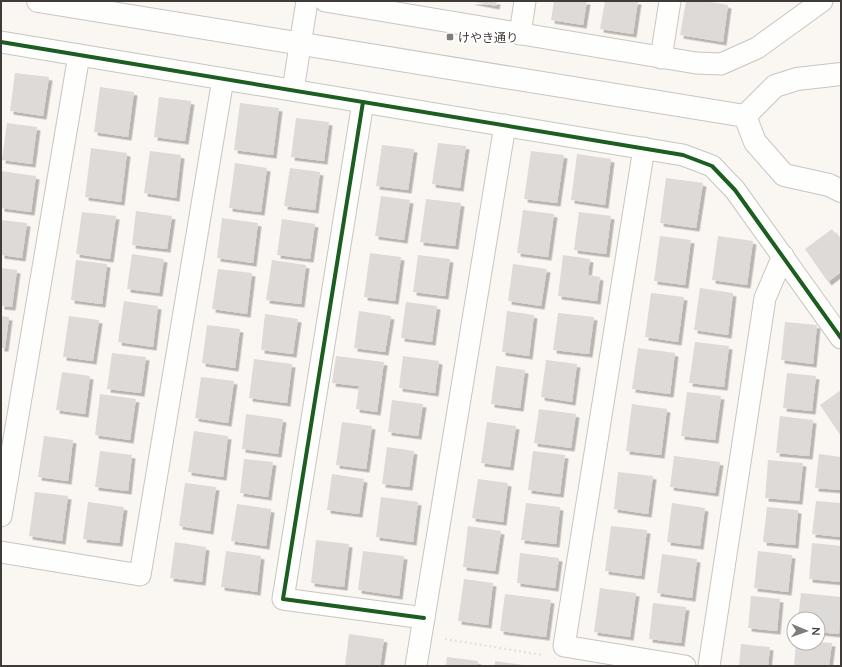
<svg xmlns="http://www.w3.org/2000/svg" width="842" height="667" font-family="Mulish,'Noto Sans JP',sans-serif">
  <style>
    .building { fill: #dedad8; filter: url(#shadow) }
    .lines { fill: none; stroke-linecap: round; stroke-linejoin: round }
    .street-casing { stroke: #c8c5c2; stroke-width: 23 }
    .secondary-casing { stroke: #c8c5c2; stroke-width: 24 }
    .path { stroke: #e3e2e1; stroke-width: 2.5; stroke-dasharray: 2 3; stroke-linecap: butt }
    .street { stroke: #fefefd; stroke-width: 21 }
    .secondary { stroke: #fefefd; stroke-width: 22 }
    .cycleway-casing { stroke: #fff; stroke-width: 6 }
    .cycleway { stroke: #1b5e20; stroke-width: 4 }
    .poi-dot { fill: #807c79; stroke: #fff; stroke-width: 1.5 }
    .labels { text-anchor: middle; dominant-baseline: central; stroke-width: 4; stroke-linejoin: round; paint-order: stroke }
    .poi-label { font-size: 12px; fill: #3f3b38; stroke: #fff; text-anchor: start }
  </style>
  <defs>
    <filter id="shadow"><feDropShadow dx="3.5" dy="3.5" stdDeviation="0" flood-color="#0004"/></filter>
  </defs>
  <rect width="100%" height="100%" fill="#faf6f2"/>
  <!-- building -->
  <g class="building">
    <polygon points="470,1 497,1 496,6"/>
    <polygon points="554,1 587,1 583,25 551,20"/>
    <polygon points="605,1 638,1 633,34 600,29"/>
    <polygon points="686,1 705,1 728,5 723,42 680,35"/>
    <polygon points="15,73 49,77 43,116 10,111"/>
    <polygon points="100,87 134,92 128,137 94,132"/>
    <polygon points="159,97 191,101 185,141 154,137"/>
    <polygon points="240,103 279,108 273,155 234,150"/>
    <polygon points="296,118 329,122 324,161 291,157"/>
    <polygon points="7,123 37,127 32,164 2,160"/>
    <polygon points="438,143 466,146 460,188 432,184"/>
    <polygon points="382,145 414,149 408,190 376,186"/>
    <polygon points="91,148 127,153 121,202 85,197"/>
    <polygon points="150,151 181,155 176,198 144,193"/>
    <polygon points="531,151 564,155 557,203 524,199"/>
    <polygon points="577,154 611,159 605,205 571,200"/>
    <polygon points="235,163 267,168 261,212 229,208"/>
    <polygon points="290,168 320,172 315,210 284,206"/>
    <polygon points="1,171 36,176 31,212 1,208"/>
    <polygon points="666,178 703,183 696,228 660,223"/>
    <polygon points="381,196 410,200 404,240 375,236"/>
    <polygon points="426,199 461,203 455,246 420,242"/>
    <polygon points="523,210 554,214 548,257 517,253"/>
    <polygon points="136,211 172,216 167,249 132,245"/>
    <polygon points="82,212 116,216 110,259 76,254"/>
    <polygon points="579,212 611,216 606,254 574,250"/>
    <polygon points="222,218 258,223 253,263 217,258"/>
    <polygon points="282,219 315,224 310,259 277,255"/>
    <polygon points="1,220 27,223 22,258 1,255"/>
    <polygon points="832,229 841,241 841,272 828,282 805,249"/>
    <polygon points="660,236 691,240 685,285 654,281"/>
    <polygon points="718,236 753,241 747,285 712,280"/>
    <polygon points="370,253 401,257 395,301 364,297"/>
    <polygon points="132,254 164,259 159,293 127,289"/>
    <polygon points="418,255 450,259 445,296 413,292"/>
    <polygon points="563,255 590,259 588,275 600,277 597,301 558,296"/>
    <polygon points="76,260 107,264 102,304 71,300"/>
    <polygon points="272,260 306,265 301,304 266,300"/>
    <polygon points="513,264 547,269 541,306 508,301"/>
    <polygon points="1,268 17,270 12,307 1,306"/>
    <polygon points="218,269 252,273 247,314 212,309"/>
    <polygon points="700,288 733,293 728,335 694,330"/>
    <polygon points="651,293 684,297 678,342 645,337"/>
    <polygon points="124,301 158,306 153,347 118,342"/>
    <polygon points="406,302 437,306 432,342 401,338"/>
    <polygon points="359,311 391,316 385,352 354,348"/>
    <polygon points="507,311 534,315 529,356 502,352"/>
    <polygon points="558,313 594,317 589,354 553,350"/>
    <polygon points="265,314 298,319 293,354 261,350"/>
    <polygon points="1,316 9,317 5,348 1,348"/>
    <polygon points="69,316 99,320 93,361 63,357"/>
    <polygon points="785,322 817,325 813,364 781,360"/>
    <polygon points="207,325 240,329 235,368 202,363"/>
    <polygon points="695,342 729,346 724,387 689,383"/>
    <polygon points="638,348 675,353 670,394 632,389"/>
    <polygon points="112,353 146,357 141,393 107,389"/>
    <polygon points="336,356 384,362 377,412 356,409 359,386 332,383"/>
    <polygon points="403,356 439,361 435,393 399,388"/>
    <polygon points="254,359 292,364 287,403 249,398"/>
    <polygon points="546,360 577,364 572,402 541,397"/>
    <polygon points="496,366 525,370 520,408 491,404"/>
    <polygon points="62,372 90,376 85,414 56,410"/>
    <polygon points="787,373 816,376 812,411 783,408"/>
    <polygon points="201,377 234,381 228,423 195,418"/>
    <polygon points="841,390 841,436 820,405"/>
    <polygon points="687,392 721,396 715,440 681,436"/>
    <polygon points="100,394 136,399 130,440 95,435"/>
    <polygon points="392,400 423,404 418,436 388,432"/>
    <polygon points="632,404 667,409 661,455 626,451"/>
    <polygon points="539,409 576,414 571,448 534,443"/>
    <polygon points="246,414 283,419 278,454 242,449"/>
    <polygon points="780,416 813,420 809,456 776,453"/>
    <polygon points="342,422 372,426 366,469 336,465"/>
    <polygon points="487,422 516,426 510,467 481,463"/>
    <polygon points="194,431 228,436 223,477 188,472"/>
    <polygon points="44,436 73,440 68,481 38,477"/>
    <polygon points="387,447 414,451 409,487 382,484"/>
    <polygon points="100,451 132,455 128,491 95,487"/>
    <polygon points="533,451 565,455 560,494 528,490"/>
    <polygon points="819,454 841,457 841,490 815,488"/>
    <polygon points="674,456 720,462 715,493 670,487"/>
    <polygon points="244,459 273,462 268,497 240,493"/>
    <polygon points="768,460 803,463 799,501 765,498"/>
    <polygon points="618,472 653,476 648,514 614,509"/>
    <polygon points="332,474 364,479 359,514 327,510"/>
    <polygon points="478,479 508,483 503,522 472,518"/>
    <polygon points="185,483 216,487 210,531 179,526"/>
    <polygon points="35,492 68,496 62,541 29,536"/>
    <polygon points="381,497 418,502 413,542 376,537"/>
    <polygon points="816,501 841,503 841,537 812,534"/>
    <polygon points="88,502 124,507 119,543 83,539"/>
    <polygon points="526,503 560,507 556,544 521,540"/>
    <polygon points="672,503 705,508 700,546 667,542"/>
    <polygon points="237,504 271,509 266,546 231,541"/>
    <polygon points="767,507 798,510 795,545 763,542"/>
    <polygon points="468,526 501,531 495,571 463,567"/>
    <polygon points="611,526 647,530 641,576 605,571"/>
    <polygon points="316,540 349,544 344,587 311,583"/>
    <polygon points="175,542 206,547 202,582 170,578"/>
    <polygon points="812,543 841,546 841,582 809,579"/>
    <polygon points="226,551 261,556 257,592 221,587"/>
    <polygon points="363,551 404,556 399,596 358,590"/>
    <polygon points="758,551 792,555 788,592 754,588"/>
    <polygon points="520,553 559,558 555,588 517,583"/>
    <polygon points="662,554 697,559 692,598 657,593"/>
    <polygon points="464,579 493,583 488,625 458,621"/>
    <polygon points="600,588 636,593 630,637 594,632"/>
    <polygon points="801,593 841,597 839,634 818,632 818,619 798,619"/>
    <polygon points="505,594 551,600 546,637 500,631"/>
    <polygon points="751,596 780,599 777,631 748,628"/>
    <polygon points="653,603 686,607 681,643 649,639"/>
    <polygon points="349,634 384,639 380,666 345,666"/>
    <polygon points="818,642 832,643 829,666 794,666 796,643"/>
    <polygon points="741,644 770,647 768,666 739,666"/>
    <polygon points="447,657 478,661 477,666 446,666"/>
    <polygon points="495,661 523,665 523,666 495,666"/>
  </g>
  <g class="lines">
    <defs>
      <g id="street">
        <polyline points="325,1 696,63 721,64 757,48 822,1"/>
        <polyline points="520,34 525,1"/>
        <polyline points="1,42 683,155 712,166 735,190 841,338"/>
        <polyline points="661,58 670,1"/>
        <polyline points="293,90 307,1"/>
        <polyline points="363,102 283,599 424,618"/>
        <polyline points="644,148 564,646 685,666"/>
        <polyline points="1,516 79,55"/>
        <polyline points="1,552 140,575 223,79"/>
        <polyline points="416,666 505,125"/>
        <polyline points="709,666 765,298 783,256"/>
      </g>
      <g id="secondary">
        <polyline points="38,1 745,116 755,142 784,175 829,185 841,191"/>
        <polyline points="745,116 775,86 797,79 841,74"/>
      </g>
    </defs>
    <!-- street casing -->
    <use href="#street" class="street-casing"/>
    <!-- secondary casing -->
    <use href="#secondary" class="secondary-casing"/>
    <!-- path -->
    <polyline class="path" points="445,639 543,655"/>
    <!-- street -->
    <use href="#street" class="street"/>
    <!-- secondary -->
    <use href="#secondary" class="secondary"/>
    <defs>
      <g id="cycleway">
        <polyline points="1,42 683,155 712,166 735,190 841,338"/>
        <polyline points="363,102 283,599 424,618"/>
      </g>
    </defs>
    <!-- cycleway casing -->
    <use href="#cycleway" class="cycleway-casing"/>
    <!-- cycleway -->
    <use href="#cycleway" class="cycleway"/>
  </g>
  <!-- markers -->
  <rect class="poi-dot" x="446" y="33" width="8" height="8" rx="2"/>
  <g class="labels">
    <!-- poi labels -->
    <g class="poi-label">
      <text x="458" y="37">けやき通り</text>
    </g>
  </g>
  <!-- border -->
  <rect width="842" height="667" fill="none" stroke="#3f3b38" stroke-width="4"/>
  <!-- north arrow -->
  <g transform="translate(806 631) rotate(92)"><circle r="19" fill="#ffffff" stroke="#b2b1af"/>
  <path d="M0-3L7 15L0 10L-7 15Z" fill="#807c79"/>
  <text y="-6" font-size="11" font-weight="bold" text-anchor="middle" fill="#3f3b38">N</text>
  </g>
</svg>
